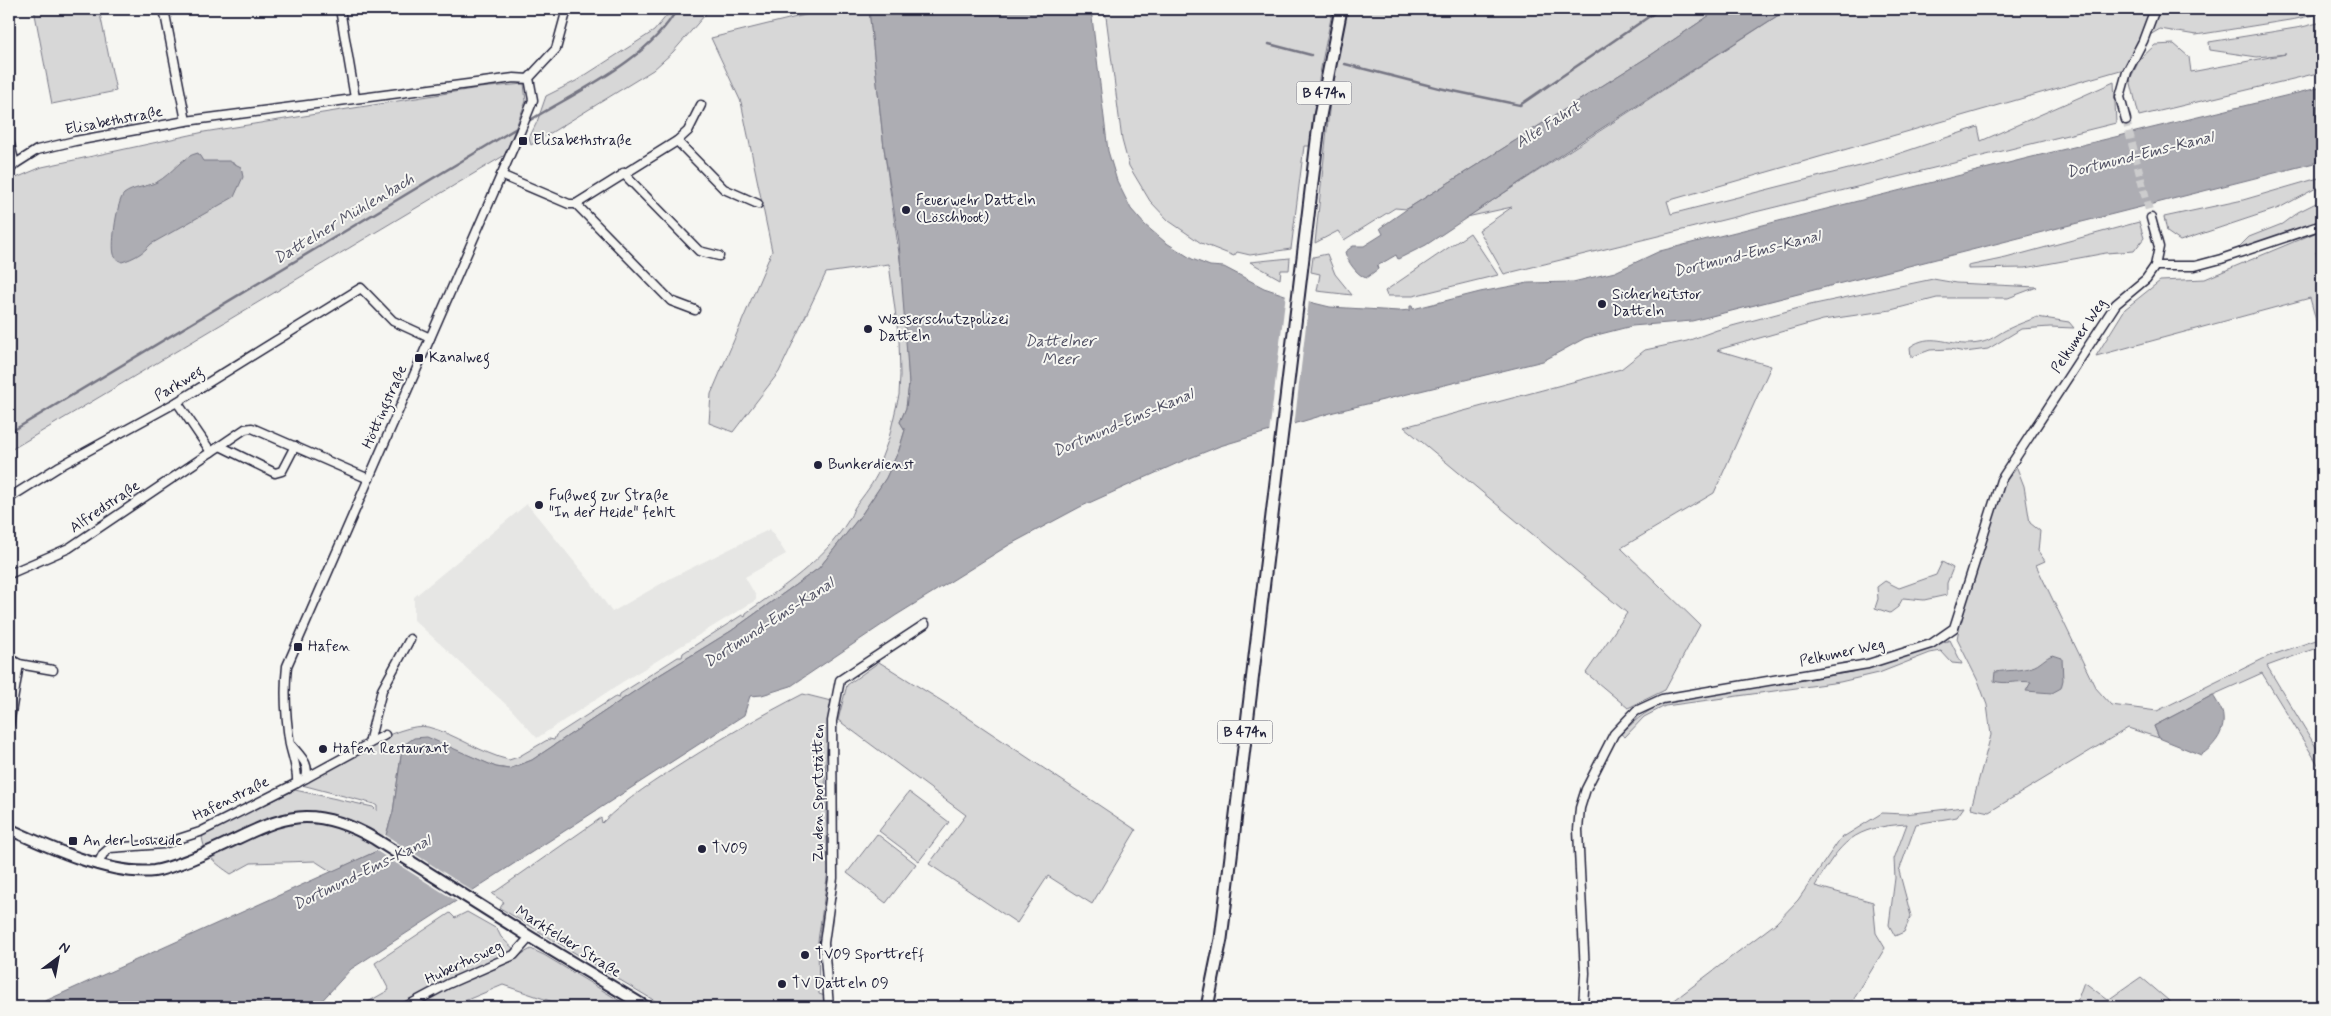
<svg xmlns="http://www.w3.org/2000/svg" width="2331" height="1016" font-family="Mynerve,sans-serif">
  <style>
    .built { fill: #e6e6e4 }
    .green { fill: #d7d7d7; stroke: #7c7c89 }
    .water { fill: #adadb3; stroke: #757583 }
    .pier { fill: #f6f6f2 }
    .lines { fill: none; stroke-linecap: round; stroke-linejoin: round }
    .stream { stroke: #757583; stroke-width: 2.5 }
    .street-tunnel { stroke: #cccccd; stroke-width: 8; stroke-dasharray: 8 4; stroke-linecap: butt }
    .street-casing { stroke: #22223b; stroke-width: 11 }
    .secondary-casing { stroke: #22223b; stroke-width: 14 }
    .primary-casing { stroke: #22223b; stroke-width: 15 }
    .street { stroke: #f6f6f2; stroke-width: 8 }
    .secondary { stroke: #f6f6f2; stroke-width: 10 }
    .primary { stroke: #f6f6f2; stroke-width: 11 }
    .poi-dot { fill: #22223b; stroke: #f6f6f2; stroke-width: 2 }
    .labels { text-anchor: middle; dominant-baseline: central; stroke-width: 4; stroke-linejoin: round; paint-order: stroke }
    .shield { fill: #f6f6f2; stroke: #626272; stroke-width: 1 }
    .shield-label { font-size: 14px; font-weight: bold; fill: #22223b }
    .street-label { font-size: 15px; fill: #22223b; stroke: #f6f6f2 }
    .poi-label { font-size: 15px; fill: #22223b; stroke: #f6f6f2; text-anchor: start }
    .water-label { font-size: 16px; font-style: italic; fill: #535365; stroke: #f6f6f2 }
  </style>
  <rect width="100%" height="100%" fill="#f6f6f2"/>
  <filter id="ink" filterUnits="userSpaceOnUse"><feTurbulence type="fractalNoise" baseFrequency=".02" numOctaves="2"/><feDisplacementMap in="SourceGraphic" scale="10" xChannelSelector="R" yChannelSelector="G"/><feConvolveMatrix kernelMatrix="1 2 1 2 8 2 1 2 1" color-interpolation-filters="sRGB"/></filter>
  <g filter="url(#ink)">
    <!-- built -->
    <polygon class="built" points="527,504 590,581 612,612 671,578 770,529 786,554 745,577 756,596 756,600 624,681 537,738 511,709 414,620 414,597"/>
    <!-- green -->
    <g class="green">
      <polygon points="34,9 99,9 116,91 52,104"/>
      <polygon points="672,9 710,9 673,52 653,70 531,145 529,138 537,122 546,96 576,81 654,31"/>
      <path d="M812 9H869L884 148 903 281 909 384 906 408 900 422 905 430 899 450 886 478 862 514 819 568 731 631 653 679 532 760 509 769 496 767 427 738 415 740 401 756 393 812 383 845 377 851 332 872 315 861 251 863 231 874C216 864 203 854 202 835L295 790 373 807 377 811V806L374 804 302 785C324 768 401 720 428 727 456 734 480 753 509 760L518 757 549 739 554 740 556 735 615 697 619 698 620 694 678 657H682L683 653 742 615 745 617 746 613C783 587 823 561 848 521 851 517 852 512 855 507 864 495 873 484 880 469L878 467 889 438 899 395 900 375 899 340 889 264 826 273 779 372 733 432 709 423 711 394 772 251 741 102 711 38 813 13Z"/>
      <path d="M1105 9H1333C1323 55 1314 99 1311 146H1304L1291 249 1250 255 1237 252 1234 256 1201 243 1169 221 1150 201 1129 166 1122 140Z"/>
      <polygon points="1348,9 1719,9 1651,55 1407,209 1395,208 1344,240 1338,231 1315,243 1333,73"/>
      <polygon points="1788,9 2322,9 2322,13 2296,19 2196,35 2160,29 2138,42 2124,69 1667,201 1671,214 1868,164 1978,127 1981,141 2114,82 2116,123 1504,274 1479,230 1512,207 1467,217"/>
      <polygon points="2322,22 2322,72 2139,116 2130,79 2140,59 2155,45 2174,44 2189,57 2191,72 2286,54 2257,57 2210,50 2209,42 2302,27"/>
      <polygon points="524,84 526,101 505,155 9,451 9,181 42,167 204,132 479,88"/>
      <polygon points="2322,177 2322,185 2279,208 2180,241 2167,232 2164,217 2243,200"/>
      <polygon points="2322,200 2322,223 2240,250 2239,247 2249,237 2282,224 2298,212"/>
      <polygon points="2139,222 2144,238 2134,251 2106,253 2025,268 1968,269 1968,266 2006,258"/>
      <polygon points="2322,230 2322,250 2316,252 2322,277 2322,343 2310,298 2096,356 2125,309 2160,281 2205,279"/>
      <polygon points="1470,233 1498,275 1413,296 1387,296 1385,291"/>
      <polygon points="1327,254 1335,274 1352,295 1317,291 1320,274 1311,272 1313,257"/>
      <polygon points="1290,258 1289,270 1281,270 1280,279 1250,262"/>
      <polygon points="1933,279 1956,283 2037,287 2008,298 1937,298 1891,310 1823,320 1717,350 1771,366 1714,493 1621,548 1700,625 1665,690 1628,708 1586,673 1627,613 1404,427 1621,369 1645,350 1687,341 1717,330 1810,305"/>
      <path d="M2037 317 2069 322 2074 328 2050 327 2021 329 1988 349 1965 352 1950 349 1930 350 1911 357 1910 347C1930 332 1948 345 1969 344 1990 343 1992 337 2008 329 2018 324 2028 321 2037 317Z"/>
      <polygon points="2017,468 2024,486 2030,523 2040,531 2038,551 2045,561 2036,565 2095,687 2111,705 2157,711 2269,656 2322,638 2322,646 2267,666 2322,757 2322,771 2262,673 2213,695 2154,726 2159,738 2128,728 1989,812 1971,808 1991,735 1987,705 1979,683 1957,639 1960,623 2003,484"/>
      <polygon points="1942,562 1953,568 1947,583 1947,595 1924,600 1903,598 1898,607 1890,613 1875,608 1878,599 1877,587 1885,581 1899,588 1936,575"/>
      <path d="M1950 640 1962 664 1952 663 1941 651 1930 653 1879 673 1840 682 1665 706 1644 717 1625 737 1621 734C1637 718 1650 708 1671 701L1851 672 1874 667Z"/>
      <polygon points="879,662 961,713 1136,830 1092,904 1048,876 1017,923 929,864 966,815 838,720 847,685"/>
      <path d="M803 694 831 701 825 773 828 871 818 941 819 994 825 996 827 1007H665L500 908 504 902 492 894 601 818 602 823C627 798 656 780 686 761 724 737 762 715 803 694Z"/>
      <polygon points="909,792 949,822 919,861 879,831"/>
      <path d="M1964 807 1957 817 1916 824 1899 871 1911 916 1904 932 1895 936 1889 925 1895 878 1894 859 1907 824C1853 827 1841 841 1815 886L1873 902 1876 933 1885 948 1849 1007H1669L1672 1002 1776 923 1798 900 1840 839 1882 813 1905 814Z"/>
      <polygon points="877,834 916,864 886,903 847,873"/>
      <polygon points="467,912 497,929 501,937 520,955 531,949 544,955 630,1007 558,1007 559,1004 503,985 450,1007 359,1007 389,990 375,963 450,913 455,918"/>
      <polygon points="2141,977 2176,1007 2075,1007 2084,982 2108,1000"/>
    </g>
    <!-- water -->
    <g class="water">
      <polygon points="869,9 1091,9 1108,151 1117,181 1131,209 1145,225 1165,242 1192,259 1210,266 1224,267 1264,288 1297,299 1330,307 1399,311 1410,310 1410,306 1412,306 1413,309 1480,292 1528,283 1573,282 1615,272 1660,251 2028,158 2322,87 2322,161 1692,321 1632,326 1585,338 1543,361 1334,412 1220,446 1180,462 1080,507 1009,545 895,616 791,686 762,695 750,696 744,715 351,969 316,1007 32,1007 377,851 383,845 393,812 401,756 405,744 414,738 427,737 496,767 509,769 532,760 653,679 731,631 819,568 862,514 886,478 899,450 905,430 900,422 906,408 909,384 899,242 884,148"/>
      <path d="M1719 9H1788L1577 144 1426 245 1398 259 1396 255 1377 266 1378 269 1366 278C1357 275 1347 261 1345 252L1353 246H1364L1383 234 1380 228 1407 209 1651 55Z"/>
      <path d="M198 153 203 161H229L241 167 243 177 234 197 151 244C142 254 134 258 122 262 118 260 115 259 114 254 111 245 117 200 124 194 133 187 147 187 157 182 172 174 182 156 198 153Z"/>
      <path d="M2053 655 2062 658 2063 680 2061 688 2052 693 2026 691 2031 682C2018 680 2006 685 1994 681L1995 672C2007 670 2020 671 2032 667 2040 665 2045 657 2053 655Z"/>
      <path d="M2213 695C2216 701 2223 710 2223 717 2225 733 2213 747 2201 755L2159 738 2154 726Z"/>
    </g>
    <!-- pier -->
    <g class="pier">
      <polygon points="1286,293 1309,300 1294,427 1269,434"/>
      <polygon points="384,834 474,892 458,902 375,850 381,843"/>
    </g>
    <g class="lines">
      <!-- stream -->
      <g class="stream">
        <polyline points="1269,44 1311,55"/>
        <polyline points="1345,64 1439,88 1520,105 1660,9"/>
        <path d="M527 122C576 92 649 60 677 9"/>
        <polyline points="9,433 520,126"/>
      </g>
      <!-- street-tunnel -->
      <polyline class="street-tunnel" points="2126,120 2151,218"/>
      <defs>
        <g id="street">
          <polyline points="164,9 186,121"/>
          <polyline points="340,9 355,98"/>
          <polyline points="2126,120 2120,97 2127,72 2143,41 2155,9"/>
          <polyline points="9,141 15,164"/>
          <polyline points="677,141 724,189 758,204"/>
          <polyline points="9,171 15,164 37,150 75,141 186,121 514,78 529,79"/>
          <polyline points="623,173 699,251 719,256"/>
          <polyline points="501,175 569,204 576,204 671,301 695,310"/>
          <polyline points="576,204 677,141 688,131 701,105"/>
          <polyline points="2155,266 2195,266 2221,259 2322,225"/>
          <polyline points="177,402 211,452"/>
          <polyline points="220,446 275,473 282,471 295,446"/>
          <polyline points="9,498 60,466 177,402 361,288 393,321 430,338"/>
          <polyline points="9,574 69,548 245,429 252,428 369,479"/>
          <polyline points="9,658 19,664 53,670"/>
          <polyline points="9,725 19,664"/>
          <polyline points="369,743 382,690 410,639"/>
          <path d="M292 746C301 757 310 764 306 778"/>
          <path d="M297 783C298 770 293 758 290 745 286 720 284 692 287 666L520 132 533 100 529 78 556 49 567 9"/>
          <polyline points="98,864 103,854 110,848 163,844 200,832 297,783 385,735"/>
          <polyline points="405,1007 448,984 514,955 530,937"/>
          <polyline points="829,1007 824,943 833,878 832,721 840,680 925,624"/>
          <polyline points="1583,1007 1585,973 1578,830 1580,808 1586,789 1614,734 1636,711 1662,699 1868,664 1931,644 1954,628 2001,480 2116,304 2146,279 2155,266 2159,247 2151,218"/>
        </g>
        <path id="secondary" d="M9 829C48 847 111 876 154 871 168 869 181 863 194 858 267 829 295 793 375 839L530 937 646 1007"/>
        <polyline id="primary" points="1207,1007 1221,939 1320,116 1341,9"/>
      </defs>
      <!-- street casing -->
      <use href="#street" class="street-casing"/>
      <!-- secondary casing -->
      <use href="#secondary" class="secondary-casing"/>
      <!-- primary casing -->
      <use href="#primary" class="primary-casing"/>
      <!-- street -->
      <use href="#street" class="street"/>
      <!-- secondary -->
      <use href="#secondary" class="secondary"/>
      <!-- primary -->
      <use href="#primary" class="primary"/>
    </g>
  </g>
  <!-- markers -->
  <g class="poi-dot">
    <rect x="518" y="136" width="10" height="10" rx="2.5"/>
    <circle cx="906" cy="210" r="5"/>
    <circle cx="1602" cy="304" r="5"/>
    <circle cx="868" cy="329" r="5"/>
    <rect x="414" y="353" width="10" height="10" rx="2.5"/>
    <circle cx="818" cy="465" r="5"/>
    <circle cx="539" cy="505" r="5"/>
    <rect x="293" y="642" width="10" height="10" rx="2.5"/>
    <circle cx="323" cy="749" r="5"/>
    <rect x="68" y="836" width="10" height="10" rx="2.5"/>
    <circle cx="702" cy="849" r="5"/>
    <circle cx="805" cy="955" r="5"/>
    <circle cx="782" cy="984" r="5"/>
  </g>
  <g class="labels">
    <!-- shield labels -->
    <g class="shield">
      <rect x="1296.5" y="81.5" width="55" height="23" rx="4"/>
      <rect x="1217.5" y="720.5" width="55" height="23" rx="4"/>
    </g>
    <g class="shield-label">
      <text x="1324" y="93">B 474n</text>
      <text x="1245" y="732">B 474n</text>
    </g>
    <!-- street labels -->
    <g class="street-label">
      <text transform="translate(114 121) rotate(-11)">Elisabethstraße</text>
      <text transform="translate(2079 336) rotate(-56)">Pelkumer Weg</text>
      <text transform="translate(179 384) rotate(-31)">Parkweg</text>
      <text transform="translate(385 407) rotate(-66)">Höttingstraße</text>
      <text transform="translate(105 507) rotate(-34)">Alfredstraße</text>
      <text transform="translate(1842 653) rotate(-12)">Pelkumer Weg</text>
      <text transform="translate(819 793) rotate(-90)">Zu den Sportstätten</text>
      <text transform="translate(231 799) rotate(-26)">Hafenstraße</text>
      <text transform="translate(568 942) rotate(32)">Markfelder Straße</text>
      <text transform="translate(464 963) rotate(-25)">Hubertusweg</text>
    </g>
    <!-- poi labels -->
    <g class="poi-label">
      <text x="533" y="141">Elisabethstraße</text>
      <text x="916" y="201">Feuerwehr Datteln<tspan x="916" dy="17">(Löschboot)</tspan></text>
      <text x="1612" y="295">Sicherheitstor<tspan x="1612" dy="17">Datteln</tspan></text>
      <text x="878" y="320">Wasserschutzpolizei<tspan x="878" dy="17">Datteln</tspan></text>
      <text x="429" y="358">Kanalweg</text>
      <text x="828" y="465">Bunkerdienst</text>
      <text x="549" y="496">Fußweg zur Straße<tspan x="549" dy="17">"In der Heide" fehlt</tspan></text>
      <text x="308" y="647">Hafen</text>
      <text x="333" y="749">Hafen Restaurant</text>
      <text x="83" y="841">An der Losheide</text>
      <text x="712" y="849">TV09</text>
      <text x="815" y="955">TV09 Sporttreff</text>
      <text x="792" y="984">TV Datteln 09</text>
    </g>
    <!-- water labels -->
    <g class="water-label">
      <text transform="translate(1548 125) rotate(-32)">Alte Fahrt</text>
      <text transform="translate(2140 155) rotate(-14)">Dortmund-Ems-Kanal</text>
      <text transform="translate(344 219) rotate(-31)">Dattelner Mühlenbach</text>
      <text transform="translate(1747 254) rotate(-14)">Dortmund-Ems-Kanal</text>
      <text x="1060" y="341">Dattelner<tspan x="1060" dy="18">Meer</tspan></text>
      <text transform="translate(1123 423) rotate(-23)">Dortmund-Ems-Kanal</text>
      <text transform="translate(769 623) rotate(-33)">Dortmund-Ems-Kanal</text>
      <text transform="translate(362 873) rotate(-26)">Dortmund-Ems-Kanal</text>
    </g>
  </g>
  <!-- margin -->
  <rect width="2331" height="1016" fill="none" stroke="#f6f6f2" stroke-width="30"/>
  <rect x="15" y="15" width="2301" height="986" fill="none" stroke="#22223b" stroke-width="2" filter="url(#ink)"/>
  <!-- north arrow -->
  <g transform="translate(58 958) rotate(32)" stroke="#f6f6f2" stroke-width="4" paint-order="stroke">
  <path d="M0-4L9 19L0 12L-9 19Z" fill="#22223b"/>
  <text y="-8" font-size="14" font-weight="bold" text-anchor="middle" fill="#22223b">N</text>
  </g>
</svg>
